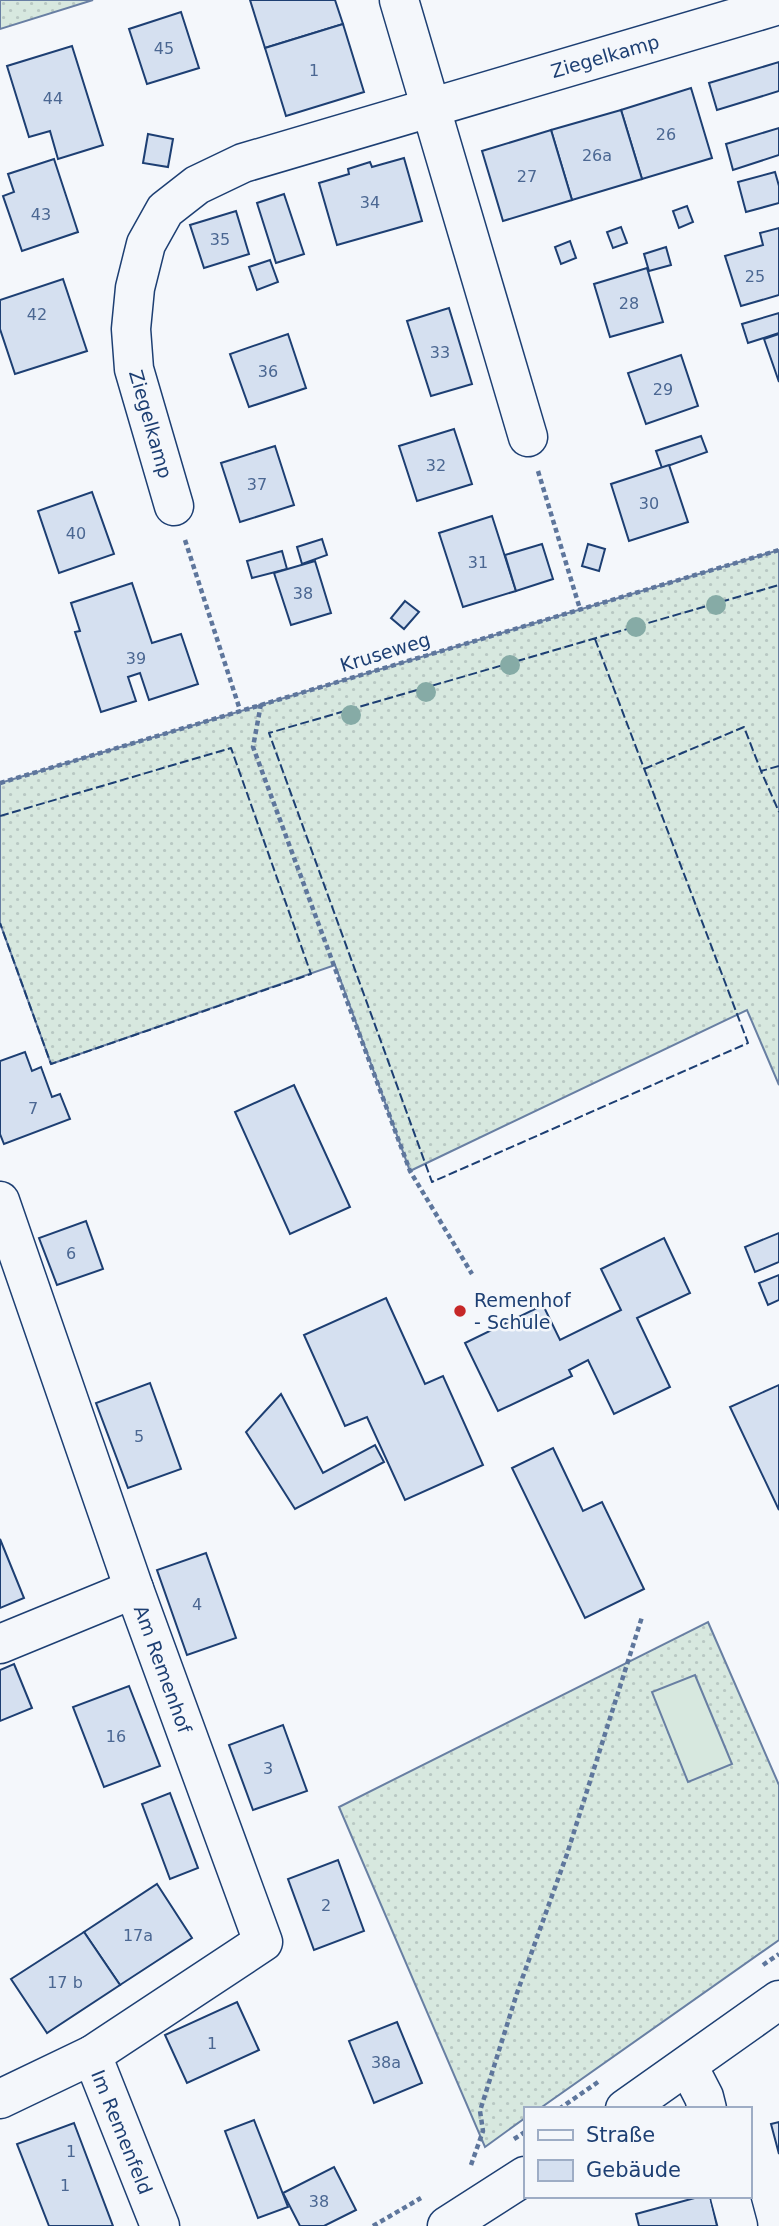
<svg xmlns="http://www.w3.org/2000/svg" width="779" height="2226" font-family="'DejaVu Sans',sans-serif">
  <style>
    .grass { fill: url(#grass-dots); stroke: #687fa3; stroke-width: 2 }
    .pitch { fill: #d7e8df; stroke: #687fa3; stroke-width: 2 }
    .building { fill: #d5e0f0; stroke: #1d3f73; stroke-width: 2 }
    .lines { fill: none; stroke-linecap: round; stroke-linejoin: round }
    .minor-casing { stroke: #1d3f73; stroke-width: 41 }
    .major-casing { stroke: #1d3f73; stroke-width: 41 }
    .path { stroke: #5e769c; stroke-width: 4.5; stroke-dasharray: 5 3.5; stroke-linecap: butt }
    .minor { stroke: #f4f7fb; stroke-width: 38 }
    .major { stroke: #f4f7fb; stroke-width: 38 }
    .fence { stroke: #1d3f73; stroke-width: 2; stroke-dasharray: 9 3.5; stroke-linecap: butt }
    .tree { fill: #86aba6 }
    .poi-dot { fill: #c62828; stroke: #f4f7fb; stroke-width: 2.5 }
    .labels { text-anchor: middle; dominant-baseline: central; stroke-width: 5; stroke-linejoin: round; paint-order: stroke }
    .number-label { font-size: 16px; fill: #4b6792 }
    .street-label { font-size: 19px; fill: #1d3f73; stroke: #f4f7fb }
    .poi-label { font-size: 19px; fill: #1d3f73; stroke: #f4f7fb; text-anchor: start }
  </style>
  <defs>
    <pattern id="grass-dots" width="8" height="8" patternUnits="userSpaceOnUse" patternTransform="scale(1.75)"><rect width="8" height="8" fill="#d7e8df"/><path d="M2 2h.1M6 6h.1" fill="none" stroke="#b8c8c3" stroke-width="1.8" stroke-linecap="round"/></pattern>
  </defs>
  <rect width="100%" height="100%" fill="#f4f7fb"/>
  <!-- grass -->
  <g class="grass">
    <polygon points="0,0 93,0 0,29"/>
    <polygon points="779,550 779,1085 747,1010 410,1171 335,965 51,1064 0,923 0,783"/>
    <polygon points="708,1622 779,1785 779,1940 539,2109 525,2109 525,2118 485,2147 339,1807"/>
  </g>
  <!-- pitch -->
  <polygon class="pitch" points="695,1675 732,1764 688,1782 652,1692"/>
  <!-- building -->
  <g class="building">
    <polygon points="250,0 335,0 343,24 265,48"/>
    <polygon points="181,12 199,68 147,84 129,29"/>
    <polygon points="343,24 364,92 286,116 265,48"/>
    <polygon points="72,46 103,145 58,159 50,131 29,137 7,66"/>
    <polygon points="779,62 779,91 717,110 709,83"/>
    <polygon points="691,88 712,158 642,179 621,110"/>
    <polygon points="621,110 642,179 572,200 551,130"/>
    <polygon points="779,128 779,155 733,170 726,144"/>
    <polygon points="551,130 572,200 503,221 482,151"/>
    <polygon points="148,134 173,139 168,167 143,163"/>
    <polygon points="404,158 422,221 337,245 319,183 349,174 348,169 370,162 372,167"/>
    <polygon points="54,159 78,232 22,251 3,196 14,192 8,174"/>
    <polygon points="775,172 779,186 779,203 746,212 738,182"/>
    <polygon points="284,194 304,254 276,263 257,203"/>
    <polygon points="687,206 693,222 679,228 673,211"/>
    <polygon points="236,211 249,254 204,268 190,225"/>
    <polygon points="621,227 627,243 613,248 607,232"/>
    <polygon points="779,228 779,295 741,306 725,256 763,245 760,233"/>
    <polygon points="570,241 576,258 561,264 555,247"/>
    <polygon points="666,247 671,265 649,271 644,254"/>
    <polygon points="270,260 278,282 257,290 249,267"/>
    <polygon points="647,268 663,322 610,337 594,284"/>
    <polygon points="63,279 87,351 15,374 0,329 0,300"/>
    <polygon points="449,308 472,384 431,396 407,321"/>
    <polygon points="779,313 779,333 748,343 742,324"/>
    <polygon points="288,334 306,388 249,407 230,354"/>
    <polygon points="779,334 779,382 764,339"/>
    <polygon points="681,355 698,406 646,424 628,373"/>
    <polygon points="454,429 472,484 417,501 399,446"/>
    <polygon points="701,436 707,452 662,468 656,451"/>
    <polygon points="275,446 294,505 240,522 221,463"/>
    <polygon points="669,465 688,522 629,541 611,484"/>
    <polygon points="92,492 114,554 59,573 38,511"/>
    <polygon points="492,516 516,591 463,607 439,533"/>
    <polygon points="322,539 327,555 302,564 297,547"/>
    <polygon points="542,544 553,579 516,591 505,555"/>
    <polygon points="588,544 605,549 599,571 582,566"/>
    <polygon points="282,551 287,569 252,578 247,561"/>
    <polygon points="315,561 331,613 291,625 274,573"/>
    <polygon points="132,583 152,643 181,634 198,684 149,700 140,673 128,677 136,701 101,712 75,632 80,631 71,603"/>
    <polygon points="405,601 419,612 404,629 391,618"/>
    <polygon points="25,1052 32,1071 41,1067 52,1097 60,1094 70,1119 4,1144 0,1134 0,1061"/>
    <polygon points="294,1085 350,1207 290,1234 235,1112"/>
    <polygon points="86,1221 103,1269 57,1285 39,1238"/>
    <polygon points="779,1233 779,1262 755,1272 745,1247"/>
    <polygon points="664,1238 690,1293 637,1318 670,1387 614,1414 588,1360 569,1370 572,1376 498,1411 465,1343 543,1305 560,1340 621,1310 601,1269"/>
    <polygon points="779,1275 779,1300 768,1305 759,1283"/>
    <polygon points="386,1298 425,1384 443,1376 483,1465 405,1500 367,1417 345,1426 304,1335"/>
    <polygon points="150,1383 181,1469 128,1488 96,1403"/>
    <polygon points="779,1385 779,1510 730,1407"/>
    <polygon points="281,1394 323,1473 375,1445 384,1462 295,1509 246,1432"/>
    <polygon points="553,1448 583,1511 602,1502 644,1589 585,1618 512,1468"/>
    <polygon points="0,1539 24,1598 0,1608"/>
    <polygon points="206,1553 236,1638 187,1655 157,1570"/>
    <polygon points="14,1664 32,1708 0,1721 0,1670"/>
    <polygon points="129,1686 160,1766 104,1787 73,1707"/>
    <polygon points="283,1725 307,1791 253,1810 229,1745"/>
    <polygon points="170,1793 198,1868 170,1879 142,1804"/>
    <polygon points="338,1860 364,1931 314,1950 288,1879"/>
    <polygon points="157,1884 192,1938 120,1985 84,1932"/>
    <polygon points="84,1932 120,1985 47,2033 11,1979"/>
    <polygon points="237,2002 259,2050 187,2083 165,2035"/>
    <polygon points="397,2022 422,2083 374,2103 349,2041"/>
    <polygon points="254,2120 288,2207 258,2218 225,2131"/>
    <polygon points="779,2122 779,2154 771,2124"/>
    <polygon points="74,2123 113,2226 49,2226 17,2144"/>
    <polygon points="334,2167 356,2210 324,2226 300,2226 283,2193"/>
    <polygon points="702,2196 710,2196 717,2226 639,2226 636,2214"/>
  </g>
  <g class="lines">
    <defs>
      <g id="minor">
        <polyline points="399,0 528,437"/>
        <polyline points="174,506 134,369 131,329 135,288 146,244 165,210 197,185 243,163 779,5"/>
        <polyline points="0,1201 134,1589 263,1942 92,2055"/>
        <polyline points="0,1644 134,1589"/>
        <polyline points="688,2066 704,2097 707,2109"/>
        <polyline points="0,2099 92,2055 160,2226"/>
        <polyline points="730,2196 738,2226"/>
      </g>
      <g id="major">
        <polyline points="625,2109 779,2000"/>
        <polyline points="447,2226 525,2176"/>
      </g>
    </defs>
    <!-- minor casing -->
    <use href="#minor" class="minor-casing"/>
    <!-- major casing -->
    <use href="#major" class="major-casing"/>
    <!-- path -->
    <g class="path">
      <polyline points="538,471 580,609"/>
      <polyline points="185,540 240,710"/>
      <polyline points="261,704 253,747 410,1171 472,1274"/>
      <polyline points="0,783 779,550"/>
      <polyline points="763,1965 779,1954"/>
      <polyline points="559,2109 598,2082"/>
      <polyline points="514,2139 525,2132"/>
      <polyline points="471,2165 483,2131 480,2111 517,1993 567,1854 642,1617"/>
      <polyline points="373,2226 421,2198"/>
    </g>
    <!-- minor -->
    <use href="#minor" class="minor"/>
    <!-- major -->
    <use href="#major" class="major"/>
    <!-- fence -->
    <g class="fence">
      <polyline points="595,639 748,1043 432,1182 269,733 779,585"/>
      <polyline points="779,766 761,771 779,812"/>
      <polyline points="644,769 744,727 761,771"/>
      <polyline points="0,816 231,748 311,974 51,1064 0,923"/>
    </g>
  </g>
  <!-- trees -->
  <g class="tree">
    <circle cx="716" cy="605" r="10"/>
    <circle cx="636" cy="627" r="10"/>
    <circle cx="510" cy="665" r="10"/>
    <circle cx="426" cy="692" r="10"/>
    <circle cx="351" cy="715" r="10"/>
  </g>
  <!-- markers -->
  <circle class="poi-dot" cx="460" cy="1311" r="7"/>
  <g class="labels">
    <!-- number labels -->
    <g class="number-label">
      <text x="164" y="48">45</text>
      <text x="314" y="70">1</text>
      <text x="53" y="98">44</text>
      <text x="666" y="134">26</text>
      <text x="597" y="155">26a</text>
      <text x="527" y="176">27</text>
      <text x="370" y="202">34</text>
      <text x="41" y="214">43</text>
      <text x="220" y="239">35</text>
      <text x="755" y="276">25</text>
      <text x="629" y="303">28</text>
      <text x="37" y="314">42</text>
      <text x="440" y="352">33</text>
      <text x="268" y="371">36</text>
      <text x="663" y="389">29</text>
      <text x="436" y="465">32</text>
      <text x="257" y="484">37</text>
      <text x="649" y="503">30</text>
      <text x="76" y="533">40</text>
      <text x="478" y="562">31</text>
      <text x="303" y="593">38</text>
      <text x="136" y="658">39</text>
      <text x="33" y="1108">7</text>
      <text x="71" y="1253">6</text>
      <text x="139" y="1436">5</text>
      <text x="197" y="1604">4</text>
      <text x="116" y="1736">16</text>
      <text x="268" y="1768">3</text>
      <text x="326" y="1905">2</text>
      <text x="138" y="1935">17a</text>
      <text x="65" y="1982">17 b</text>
      <text x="212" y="2043">1</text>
      <text x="386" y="2062">38a</text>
      <text x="71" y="2151">1</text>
      <text x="65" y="2185">1</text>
      <text x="319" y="2201">38</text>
    </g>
    <!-- street labels -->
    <g class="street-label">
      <text transform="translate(605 56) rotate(-16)">Ziegelkamp</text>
      <text transform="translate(151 424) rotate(74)">Ziegelkamp</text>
      <text transform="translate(385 652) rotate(-17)">Kruseweg</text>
      <text transform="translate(163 1669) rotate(70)">Am Remenhof</text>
      <text transform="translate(122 2132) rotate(68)">Im Remenfeld</text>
    </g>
    <!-- poi labels -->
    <g class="poi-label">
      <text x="474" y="1300">Remenhof<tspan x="474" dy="22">- Schule</tspan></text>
    </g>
  </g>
  <!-- legend -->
  <rect x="524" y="2107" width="228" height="91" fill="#f4f7fb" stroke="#9eadc5" stroke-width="2"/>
  <rect x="538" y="2130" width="35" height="10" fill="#f4f7fb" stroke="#9eadc5" stroke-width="2"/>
  <text x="586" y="2142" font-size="21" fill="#1d3f73">Straße</text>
  <rect x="538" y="2160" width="35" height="21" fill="#d5e0f0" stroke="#9eadc5" stroke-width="2"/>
  <text x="586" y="2177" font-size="21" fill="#1d3f73">Gebäude</text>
</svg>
